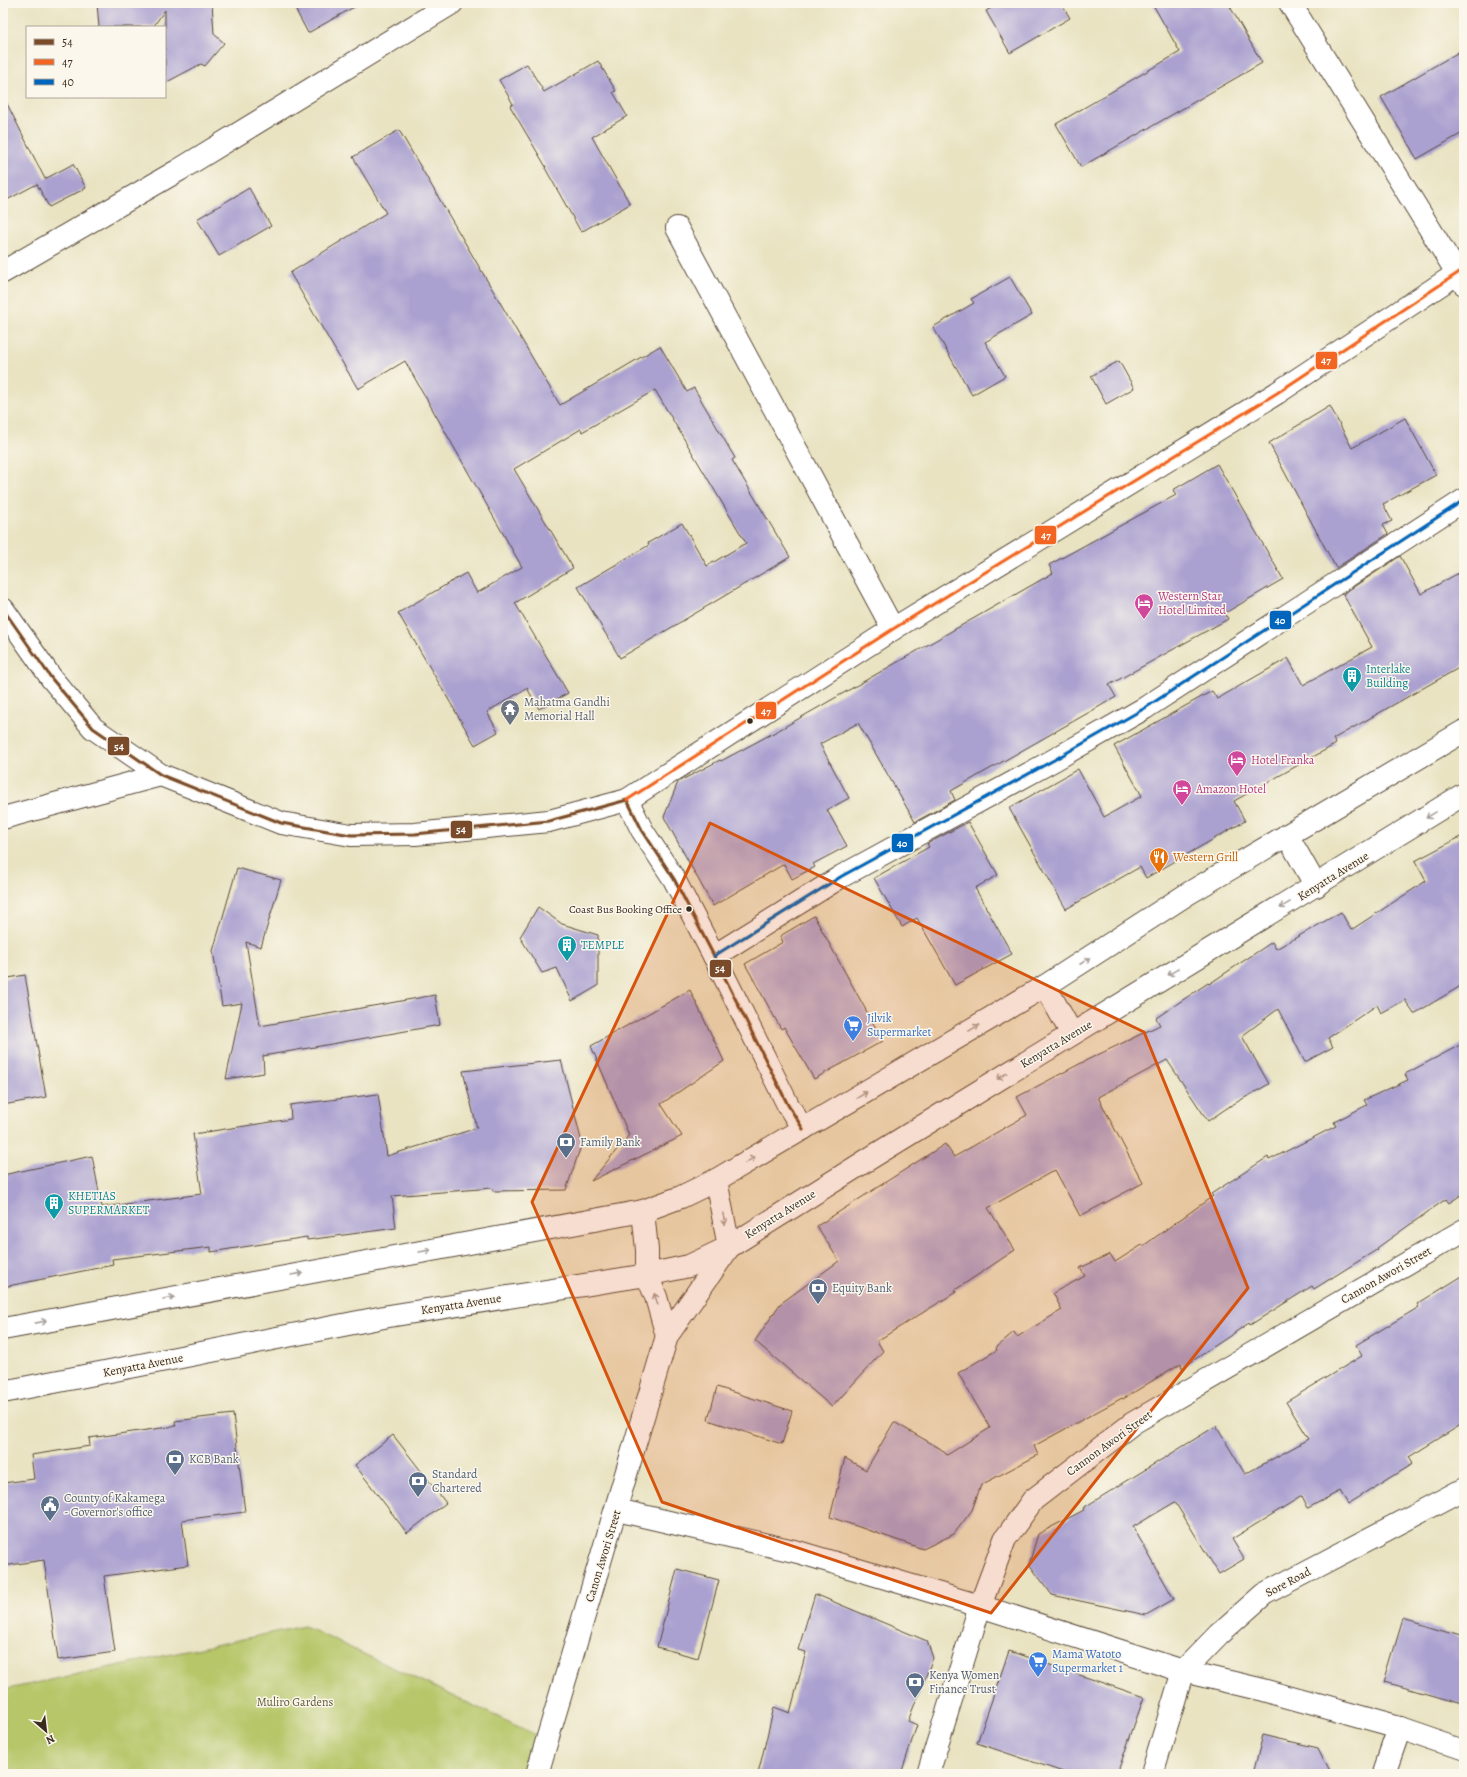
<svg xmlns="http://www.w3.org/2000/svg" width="1467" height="1777" font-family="Alegreya,serif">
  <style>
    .green { fill: #b6c668; stroke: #787843 }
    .building { fill: #aba1d0 }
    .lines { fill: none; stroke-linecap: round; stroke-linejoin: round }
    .minor-casing { stroke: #554637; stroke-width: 24 }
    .primary-casing { stroke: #554637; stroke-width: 24 }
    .trunk-casing { stroke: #554637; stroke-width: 24 }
    .minor { stroke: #fff; stroke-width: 22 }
    .primary { stroke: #fff; stroke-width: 22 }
    .trunk { stroke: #fff; stroke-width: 22 }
    .bus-1-casing { stroke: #fbf7ec; stroke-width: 6 }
    .bus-2-casing { stroke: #fbf7ec; stroke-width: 6 }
    .bus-3-casing { stroke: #fbf7ec; stroke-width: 6 }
    .bus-1 { stroke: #7a4b2a; stroke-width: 3 }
    .bus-2 { stroke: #f26522; stroke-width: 3 }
    .bus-3 { stroke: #0065bd; stroke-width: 3 }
    .oneway { stroke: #a79f9a }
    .marked { fill: #d7540e; fill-opacity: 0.2; stroke: #d7540e; stroke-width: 3; stroke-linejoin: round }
    .bus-dot { fill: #3b2a1e; stroke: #fbf7ec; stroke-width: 1.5 }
    .labels { text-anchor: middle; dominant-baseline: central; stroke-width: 3; stroke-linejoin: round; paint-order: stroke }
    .bus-label { font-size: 11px; fill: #3b2a1e; stroke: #fbf7ec; text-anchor: end }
    .hotel-label { font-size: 12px; fill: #b23c85; stroke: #fbf7ec; text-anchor: start }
    .culture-label { font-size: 12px; fill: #0d838f; stroke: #fbf7ec; text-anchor: start }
    .worship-label { font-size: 12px; fill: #5b616d; stroke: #fbf7ec; text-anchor: start }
    .food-label { font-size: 12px; fill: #c56008; stroke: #fbf7ec; text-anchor: start }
    .street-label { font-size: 12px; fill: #3b2a1e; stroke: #fbf7ec }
    .shop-label { font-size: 12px; fill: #366cbe; stroke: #fbf7ec; text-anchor: start }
    .service-label { font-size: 12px; fill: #4e5e75; stroke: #fbf7ec; text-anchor: start }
    .park-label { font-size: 12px; fill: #605934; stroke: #fbf7ec }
    .line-badge { stroke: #fbf7ec; stroke-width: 1.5 }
    .badge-label { font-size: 11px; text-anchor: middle; font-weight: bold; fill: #fff }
  </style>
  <rect width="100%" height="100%" fill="#fbf7ec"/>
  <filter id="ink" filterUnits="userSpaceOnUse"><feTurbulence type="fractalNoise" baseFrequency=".025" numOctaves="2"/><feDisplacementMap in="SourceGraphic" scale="8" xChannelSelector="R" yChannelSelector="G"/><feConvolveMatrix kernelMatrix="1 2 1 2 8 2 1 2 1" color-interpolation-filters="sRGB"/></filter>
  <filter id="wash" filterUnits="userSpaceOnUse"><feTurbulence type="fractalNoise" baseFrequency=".012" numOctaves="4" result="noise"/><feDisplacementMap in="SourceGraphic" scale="16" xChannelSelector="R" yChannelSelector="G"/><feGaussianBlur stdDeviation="0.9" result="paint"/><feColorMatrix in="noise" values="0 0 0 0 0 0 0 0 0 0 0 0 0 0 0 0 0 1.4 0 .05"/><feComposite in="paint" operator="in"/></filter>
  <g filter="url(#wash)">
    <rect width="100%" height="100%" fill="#e9e3c2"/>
    <!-- green -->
    <polygon class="green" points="304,1626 549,1741 539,1774 3,1774 3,1690"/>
    <g id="blocks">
      <!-- building -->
      <g class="building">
        <polygon points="97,3 212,3 214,34 224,43 205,66 201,64 165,83 165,10 153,27 99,27"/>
        <polygon points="292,3 361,3 308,33"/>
        <polygon points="1000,3 1061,3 1070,18 1010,53 986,11"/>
        <polygon points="1152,3 1228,3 1262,63 1081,167 1056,124 1180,52"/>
        <polygon points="1464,49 1464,132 1417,159 1381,97"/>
        <polygon points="598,61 616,91 613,92 627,116 592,137 630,204 581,232 545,168 546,167 510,106 513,104 499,80 527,64 544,92"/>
        <polygon points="3,96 45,179 73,164 86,188 49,207 37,184 3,202"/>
        <polygon points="399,130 560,405 660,346 687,392 694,388 735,458 732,460 790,557 620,658 578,587 649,545 648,543 682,523 707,566 746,543 655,390 582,432 581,429 514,469 573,568 515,603 568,693 539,709 527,688 487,712 498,732 475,745 398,613 466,573 477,593 522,567 405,361 358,389 290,273 386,213 353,157"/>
        <polygon points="249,188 271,226 219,256 197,219"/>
        <polygon points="1010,277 1032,315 985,342 1005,376 972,395 933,327 974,303 971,299"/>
        <polygon points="1119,361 1134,388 1106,404 1091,376"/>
        <polygon points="1330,406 1352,448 1405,418 1436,475 1383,504 1392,521 1383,525 1388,534 1336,568 1269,443"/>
        <polygon points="1217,464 1283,579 1225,613 1228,619 1109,685 1116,697 951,791 955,800 915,822 858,723 820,744 849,798 827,810 847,846 813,864 815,867 792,879 784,864 713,906 664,817 678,782 720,760 721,761 779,730 1053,573 1049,565 1176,495 1173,490"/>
        <polygon points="1400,556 1421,594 1464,570 1464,665 1333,739 1336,744 1234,801 1245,821 1146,878 1140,867 1066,909 1009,808 1078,769 1104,817 1142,796 1114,746 1212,691 1217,699 1288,658 1303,685 1372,647 1343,594"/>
        <polygon points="968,822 998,875 975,888 1012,954 955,985 917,918 902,927 874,878 929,847 927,844"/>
        <polygon points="1464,835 1464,984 1414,1014 1405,1000 1381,1013 1377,1005 1328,1038 1333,1047 1305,1062 1278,1009 1242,1036 1269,1084 1230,1106 1208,1121 1167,1060 1098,1097 1143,1183 1080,1216 1055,1170 988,1208 1015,1250 955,1290 956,1292 877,1341 883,1351 832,1407 755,1341 780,1304 839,1261 817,1226 945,1144 954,1157 1027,1115 1017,1097 1087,1060 1160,1025 1156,1018 1208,983 1209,984 1272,942 1276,949 1341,912 1351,930 1426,881 1415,861"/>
        <polygon points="237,868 281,880 261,947 246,942 260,1026 435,995 440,1025 263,1056 264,1073 226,1079 242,1003 222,1006 213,951"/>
        <polygon points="538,907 562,924 598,935 598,986 572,1001 557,968 542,973 520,937"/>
        <polygon points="814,916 883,1041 814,1079 784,1027 781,1029 745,964 783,942 780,936"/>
        <polygon points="25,975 46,1097 3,1105 3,979"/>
        <polygon points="690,990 724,1061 661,1104 682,1136 591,1181 629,1135 591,1046"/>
        <polygon points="1464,1043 1464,1193 1449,1203 1446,1199 1377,1248 1378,1249 1314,1289 1312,1286 1250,1325 1249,1323 1182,1368 1181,1363 1123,1399 1122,1398 1034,1446 1038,1455 981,1485 972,1510 954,1534 923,1549 830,1517 845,1458 866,1470 894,1422 941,1449 947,1455 990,1428 958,1373 997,1350 996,1347 1014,1332 1017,1337 1062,1310 1053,1293 1085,1276 1080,1268 1110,1254 1115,1262 1142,1245 1143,1246 1213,1196 1211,1194 1268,1157 1269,1160 1336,1126 1334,1122 1367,1105 1364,1100 1408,1080 1405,1074"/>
        <polygon points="561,1060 582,1143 566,1190 493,1191 492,1188 392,1196 396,1228 307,1240 307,1237 211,1252 211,1247 112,1259 113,1265 3,1287 3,1175 92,1156 102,1207 202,1194 193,1134 291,1119 290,1105 378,1094 387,1156 477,1128 463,1071"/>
        <polygon points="1464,1275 1464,1423 1409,1457 1413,1464 1348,1504 1340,1491 1308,1508 1302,1496 1232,1539 1244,1559 1219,1574 1175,1502 1133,1527 1174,1599 1146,1615 1052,1595 1029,1564 1038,1534 1084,1510 1083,1508 1216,1426 1245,1474 1309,1439 1286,1402 1362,1356 1356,1345 1419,1307 1417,1304"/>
        <polygon points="717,1387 792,1411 782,1444 708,1420"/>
        <polygon points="233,1414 245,1512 182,1520 188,1565 104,1576 115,1652 58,1660 44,1560 3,1566 3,1483 34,1479 31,1455 90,1446 89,1438 176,1426 175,1421"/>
        <polygon points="393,1435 446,1503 407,1533 355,1465"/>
        <polygon points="677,1569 719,1580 698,1658 657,1647"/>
        <polygon points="815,1594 927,1641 933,1658 908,1721 917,1725 901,1774 758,1774 774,1707 790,1713 806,1652 798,1650"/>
        <polygon points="1403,1619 1464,1637 1464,1705 1384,1682"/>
        <polygon points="1009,1651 1144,1697 1117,1774 1069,1774 977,1743"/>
        <polygon points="1263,1735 1318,1748 1331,1774 1253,1774"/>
      </g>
    </g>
  </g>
  <g filter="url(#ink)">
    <use href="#blocks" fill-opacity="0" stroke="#554637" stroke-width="1"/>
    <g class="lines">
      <defs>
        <g id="minor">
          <polyline points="1290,3 1464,284"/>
          <polyline points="677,228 893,629"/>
          <polyline points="3,272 179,170 452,3"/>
          <polyline points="3,609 52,679 93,728 161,775 281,823 351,835 415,834 549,821 627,800 642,830 674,879 714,956 788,1105 803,1129"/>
          <polyline points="627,800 893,629 1277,393 1464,269"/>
          <polyline points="3,818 161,775"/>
          <polyline points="714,956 842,876 1054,760 1145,708 1464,500"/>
          <polyline points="617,1510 798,1552 980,1606 1183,1671 1259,1689 1400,1728 1464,1750"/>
          <polyline points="928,1774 980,1606 1005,1539 1033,1500 1133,1423 1464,1230"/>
          <polyline points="1152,1774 1183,1671 1219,1634 1264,1594 1464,1489"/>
          <polyline points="1384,1774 1400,1728"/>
        </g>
        <g id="primary">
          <polyline points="643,1211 647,1250 647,1275 656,1297 667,1336"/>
          <polyline points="537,1774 667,1336 729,1247 716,1180"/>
        </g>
        <g id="trunk">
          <polyline points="1287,835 1316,886"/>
          <polyline points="1045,986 1072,1034"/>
          <polyline points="3,1329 643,1211 681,1197 716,1180 1045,986 1189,893 1464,731"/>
          <polyline points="3,1392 389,1316 647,1275 689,1266 729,1247 872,1157 1464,794"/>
        </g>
      </defs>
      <!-- minor casing -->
      <use href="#minor" class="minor-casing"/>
      <!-- primary casing -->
      <use href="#primary" class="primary-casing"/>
      <!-- trunk casing -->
      <use href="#trunk" class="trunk-casing"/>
      <!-- minor -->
      <use href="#minor" class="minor"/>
      <!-- primary -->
      <use href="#primary" class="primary"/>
      <!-- trunk -->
      <use href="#trunk" class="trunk"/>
      <defs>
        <polyline id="bus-1" points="3,609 52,679 93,728 161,775 281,823 351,835 415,834 549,821 627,800 642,830 674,879 714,956 788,1105 803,1129"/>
        <polyline id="bus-2" points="627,800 893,629 1277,393 1464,269"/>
        <polyline id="bus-3" points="714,956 842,876 1054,760 1145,708 1464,500"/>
      </defs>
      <!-- bus-1 casing -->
      <use href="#bus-1" class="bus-1-casing"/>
      <!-- bus-2 casing -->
      <use href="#bus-2" class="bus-2-casing"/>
      <!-- bus-3 casing -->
      <use href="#bus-3" class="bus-3-casing"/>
      <!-- bus-1 -->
      <use href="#bus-1" class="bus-1"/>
      <!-- bus-2 -->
      <use href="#bus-2" class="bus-2"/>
      <!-- bus-3 -->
      <use href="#bus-3" class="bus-3"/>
    </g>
    <!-- one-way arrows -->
    <defs><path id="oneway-shaft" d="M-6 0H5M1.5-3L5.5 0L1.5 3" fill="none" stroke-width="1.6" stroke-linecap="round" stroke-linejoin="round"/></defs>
    <g class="oneway">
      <use href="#oneway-shaft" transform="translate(1431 815) rotate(148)"/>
      <use href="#oneway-shaft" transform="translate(1285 905) rotate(149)"/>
      <use href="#oneway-shaft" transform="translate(1085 961) rotate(-33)"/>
      <use href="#oneway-shaft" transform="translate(1173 972) rotate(149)"/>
      <use href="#oneway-shaft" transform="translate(974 1028) rotate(-31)"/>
      <use href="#oneway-shaft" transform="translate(1002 1076) rotate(148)"/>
      <use href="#oneway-shaft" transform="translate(862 1095) rotate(-31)"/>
      <use href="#oneway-shaft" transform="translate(750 1160) rotate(-31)"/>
      <use href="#oneway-shaft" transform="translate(724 1219) rotate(79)"/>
      <use href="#oneway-shaft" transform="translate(425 1251) rotate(-10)"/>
      <use href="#oneway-shaft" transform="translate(297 1274) rotate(-10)"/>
      <use href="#oneway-shaft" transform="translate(169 1298) rotate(-11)"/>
      <use href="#oneway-shaft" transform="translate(656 1299) rotate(-108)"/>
      <use href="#oneway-shaft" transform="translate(41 1322) rotate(-11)"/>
    </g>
  </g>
  <!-- marked area -->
  <path class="marked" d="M710 823 1144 1032 1248 1288 991 1613 662 1502 532 1202Z"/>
  <!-- icons -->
  <defs>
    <symbol id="hotel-pin" viewBox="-11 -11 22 30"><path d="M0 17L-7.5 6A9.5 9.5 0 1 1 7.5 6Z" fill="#d1479c" stroke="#fbf7ec"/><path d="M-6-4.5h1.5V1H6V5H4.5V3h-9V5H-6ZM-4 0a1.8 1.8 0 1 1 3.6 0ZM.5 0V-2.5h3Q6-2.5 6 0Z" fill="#fff"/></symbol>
    <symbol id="building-pin" viewBox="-11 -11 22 30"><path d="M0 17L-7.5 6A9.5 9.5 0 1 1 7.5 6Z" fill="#0f9aa8" stroke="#fbf7ec"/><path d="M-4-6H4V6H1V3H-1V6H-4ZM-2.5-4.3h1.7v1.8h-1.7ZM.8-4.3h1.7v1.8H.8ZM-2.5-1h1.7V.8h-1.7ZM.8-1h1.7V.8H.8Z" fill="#fff"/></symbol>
    <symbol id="temple-pin" viewBox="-11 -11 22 30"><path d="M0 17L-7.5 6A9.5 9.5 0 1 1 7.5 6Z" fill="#6b7280" stroke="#fbf7ec"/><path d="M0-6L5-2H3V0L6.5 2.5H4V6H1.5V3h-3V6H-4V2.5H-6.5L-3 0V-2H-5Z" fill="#fff"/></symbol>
    <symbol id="restaurant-pin" viewBox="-11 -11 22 30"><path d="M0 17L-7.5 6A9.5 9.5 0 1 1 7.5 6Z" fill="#e8710a" stroke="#fbf7ec"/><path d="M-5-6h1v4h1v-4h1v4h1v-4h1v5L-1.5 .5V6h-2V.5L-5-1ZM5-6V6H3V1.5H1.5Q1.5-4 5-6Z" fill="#fff"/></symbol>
    <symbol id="supermarket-pin" viewBox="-11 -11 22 30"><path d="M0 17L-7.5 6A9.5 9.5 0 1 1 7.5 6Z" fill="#3f7fe0" stroke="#fbf7ec"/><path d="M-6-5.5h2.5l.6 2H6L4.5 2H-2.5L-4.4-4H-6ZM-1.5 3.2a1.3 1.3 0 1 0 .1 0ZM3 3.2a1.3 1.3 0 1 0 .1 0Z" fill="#fff"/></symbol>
    <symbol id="bank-pin" viewBox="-11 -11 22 30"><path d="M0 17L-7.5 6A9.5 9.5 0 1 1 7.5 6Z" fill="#5c6f8a" stroke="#fbf7ec"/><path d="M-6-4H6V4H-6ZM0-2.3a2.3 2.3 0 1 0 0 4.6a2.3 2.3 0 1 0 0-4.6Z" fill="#fff"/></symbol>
    <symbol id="civic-pin" viewBox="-11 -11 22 30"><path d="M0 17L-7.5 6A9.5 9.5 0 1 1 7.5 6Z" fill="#5c6f8a" stroke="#fbf7ec"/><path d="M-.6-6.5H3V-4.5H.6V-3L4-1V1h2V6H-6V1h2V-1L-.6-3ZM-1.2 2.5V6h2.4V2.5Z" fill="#fff"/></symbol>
  </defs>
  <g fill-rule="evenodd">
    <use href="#hotel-pin" x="1133" y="592" width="22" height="30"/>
    <use href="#building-pin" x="1341" y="665" width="22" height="30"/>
    <use href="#temple-pin" x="499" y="698" width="22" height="30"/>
    <use href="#hotel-pin" x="1226" y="749" width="22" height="30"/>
    <use href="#hotel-pin" x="1171" y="778" width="22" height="30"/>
    <use href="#restaurant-pin" x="1148" y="846" width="22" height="30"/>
    <use href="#building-pin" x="556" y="934" width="22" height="30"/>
    <use href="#supermarket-pin" x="842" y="1014" width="22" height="30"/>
    <use href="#bank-pin" x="555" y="1131" width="22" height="30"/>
    <use href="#building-pin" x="43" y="1192" width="22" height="30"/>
    <use href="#bank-pin" x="807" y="1277" width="22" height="30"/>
    <use href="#bank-pin" x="164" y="1448" width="22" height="30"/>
    <use href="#bank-pin" x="407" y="1470" width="22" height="30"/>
    <use href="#civic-pin" x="39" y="1494" width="22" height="30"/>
    <use href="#supermarket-pin" x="1027" y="1650" width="22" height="30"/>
    <use href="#bank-pin" x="904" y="1671" width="22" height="30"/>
  </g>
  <!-- markers -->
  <g class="bus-dot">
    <circle cx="750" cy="721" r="3.5"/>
    <circle cx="689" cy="909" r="3.5"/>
  </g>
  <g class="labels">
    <!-- bus labels -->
    <g class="bus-label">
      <text x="682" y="909">Coast Bus Booking Office</text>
    </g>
    <!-- hotel labels -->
    <g class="hotel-label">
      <text x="1158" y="596">Western Star<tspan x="1158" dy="14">Hotel Limited</tspan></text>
      <text x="1251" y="760">Hotel Franka</text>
      <text x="1196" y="789">Amazon Hotel</text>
    </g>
    <!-- culture labels -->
    <g class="culture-label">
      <text x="1366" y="669">Interlake<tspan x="1366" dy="14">Building</tspan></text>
      <text x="581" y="945">TEMPLE</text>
      <text x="68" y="1196">KHETIAS<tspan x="68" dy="14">SUPERMARKET</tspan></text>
    </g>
    <!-- worship labels -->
    <g class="worship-label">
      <text x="524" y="702">Mahatma Gandhi<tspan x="524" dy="14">Memorial Hall</tspan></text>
    </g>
    <!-- food labels -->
    <g class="food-label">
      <text x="1173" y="857">Western Grill</text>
    </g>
    <!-- street labels -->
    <g class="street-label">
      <text transform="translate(1333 876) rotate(-32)">Kenyatta Avenue</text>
      <text transform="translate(1056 1044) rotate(-31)">Kenyatta Avenue</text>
      <text transform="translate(780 1214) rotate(-32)">Kenyatta Avenue</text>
      <text transform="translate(1386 1275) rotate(-30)">Cannon Awori Street</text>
      <text transform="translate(461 1304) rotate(-9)">Kenyatta Avenue</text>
      <text transform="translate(143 1365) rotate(-11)">Kenyatta Avenue</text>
      <text transform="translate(1109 1443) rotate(-36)">Cannon Awori Street</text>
      <text transform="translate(603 1556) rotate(-73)">Canon Awori Street</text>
      <text transform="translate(1288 1582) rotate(-28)">Sore Road</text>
    </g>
    <!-- shop labels -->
    <g class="shop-label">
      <text x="867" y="1018">Jilvik<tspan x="867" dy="14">Supermarket</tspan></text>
      <text x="1052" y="1654">Mama Watoto<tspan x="1052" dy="14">Supermarket 1</tspan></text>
    </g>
    <!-- service labels -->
    <g class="service-label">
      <text x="580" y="1142">Family Bank</text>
      <text x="832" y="1288">Equity Bank</text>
      <text x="189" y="1459">KCB Bank</text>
      <text x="432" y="1474">Standard<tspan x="432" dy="14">Chartered</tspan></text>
      <text x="64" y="1498">County of Kakamega<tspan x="64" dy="14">- Governor's office</tspan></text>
      <text x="929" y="1675">Kenya Women<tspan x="929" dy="14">Finance Trust</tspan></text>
    </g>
    <!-- park labels -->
    <g class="park-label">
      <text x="295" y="1702">Muliro Gardens</text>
    </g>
  </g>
  <g class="line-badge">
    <rect x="1315" y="351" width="23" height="19" rx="4" fill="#f26522"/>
    <rect x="1034" y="525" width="23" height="20" rx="4" fill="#f26522"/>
    <rect x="1269" y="610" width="23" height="20" rx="4" fill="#0065bd"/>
    <rect x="755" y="701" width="22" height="19" rx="4" fill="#f26522"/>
    <rect x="107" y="736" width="23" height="20" rx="4" fill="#7a4b2a"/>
    <rect x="450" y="820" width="23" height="19" rx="4" fill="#7a4b2a"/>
    <rect x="891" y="833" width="23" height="20" rx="4" fill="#0065bd"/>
    <rect x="709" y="959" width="23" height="19" rx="4" fill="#7a4b2a"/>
  </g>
  <g class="badge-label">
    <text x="1326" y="364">47</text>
    <text x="1046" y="539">47</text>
    <text x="1280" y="624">40</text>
    <text x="766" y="715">47</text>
    <text x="119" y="750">54</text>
    <text x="461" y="833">54</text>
    <text x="902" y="847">40</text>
    <text x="720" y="972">54</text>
  </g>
  <!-- margin -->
  <rect width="1467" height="1777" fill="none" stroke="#fbf7ec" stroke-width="16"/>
  <!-- legend -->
  <rect x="26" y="26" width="140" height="72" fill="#fbf7ec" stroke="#aea59a"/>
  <rect x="34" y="39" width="20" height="6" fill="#7a4b2a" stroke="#aea59a"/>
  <text x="62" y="46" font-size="12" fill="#3b2a1e">54</text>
  <rect x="34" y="59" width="20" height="6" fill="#f26522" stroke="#aea59a"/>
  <text x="62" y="66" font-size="12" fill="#3b2a1e">47</text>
  <rect x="34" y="79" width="20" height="6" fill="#0065bd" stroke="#aea59a"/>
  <text x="62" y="86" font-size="12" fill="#3b2a1e">40</text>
  <!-- north arrow -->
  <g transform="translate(46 1731) rotate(152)" stroke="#fbf7ec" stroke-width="3" paint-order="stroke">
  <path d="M0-3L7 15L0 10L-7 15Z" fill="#3b2a1e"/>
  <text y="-6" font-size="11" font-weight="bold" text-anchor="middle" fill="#3b2a1e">N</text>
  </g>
</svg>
